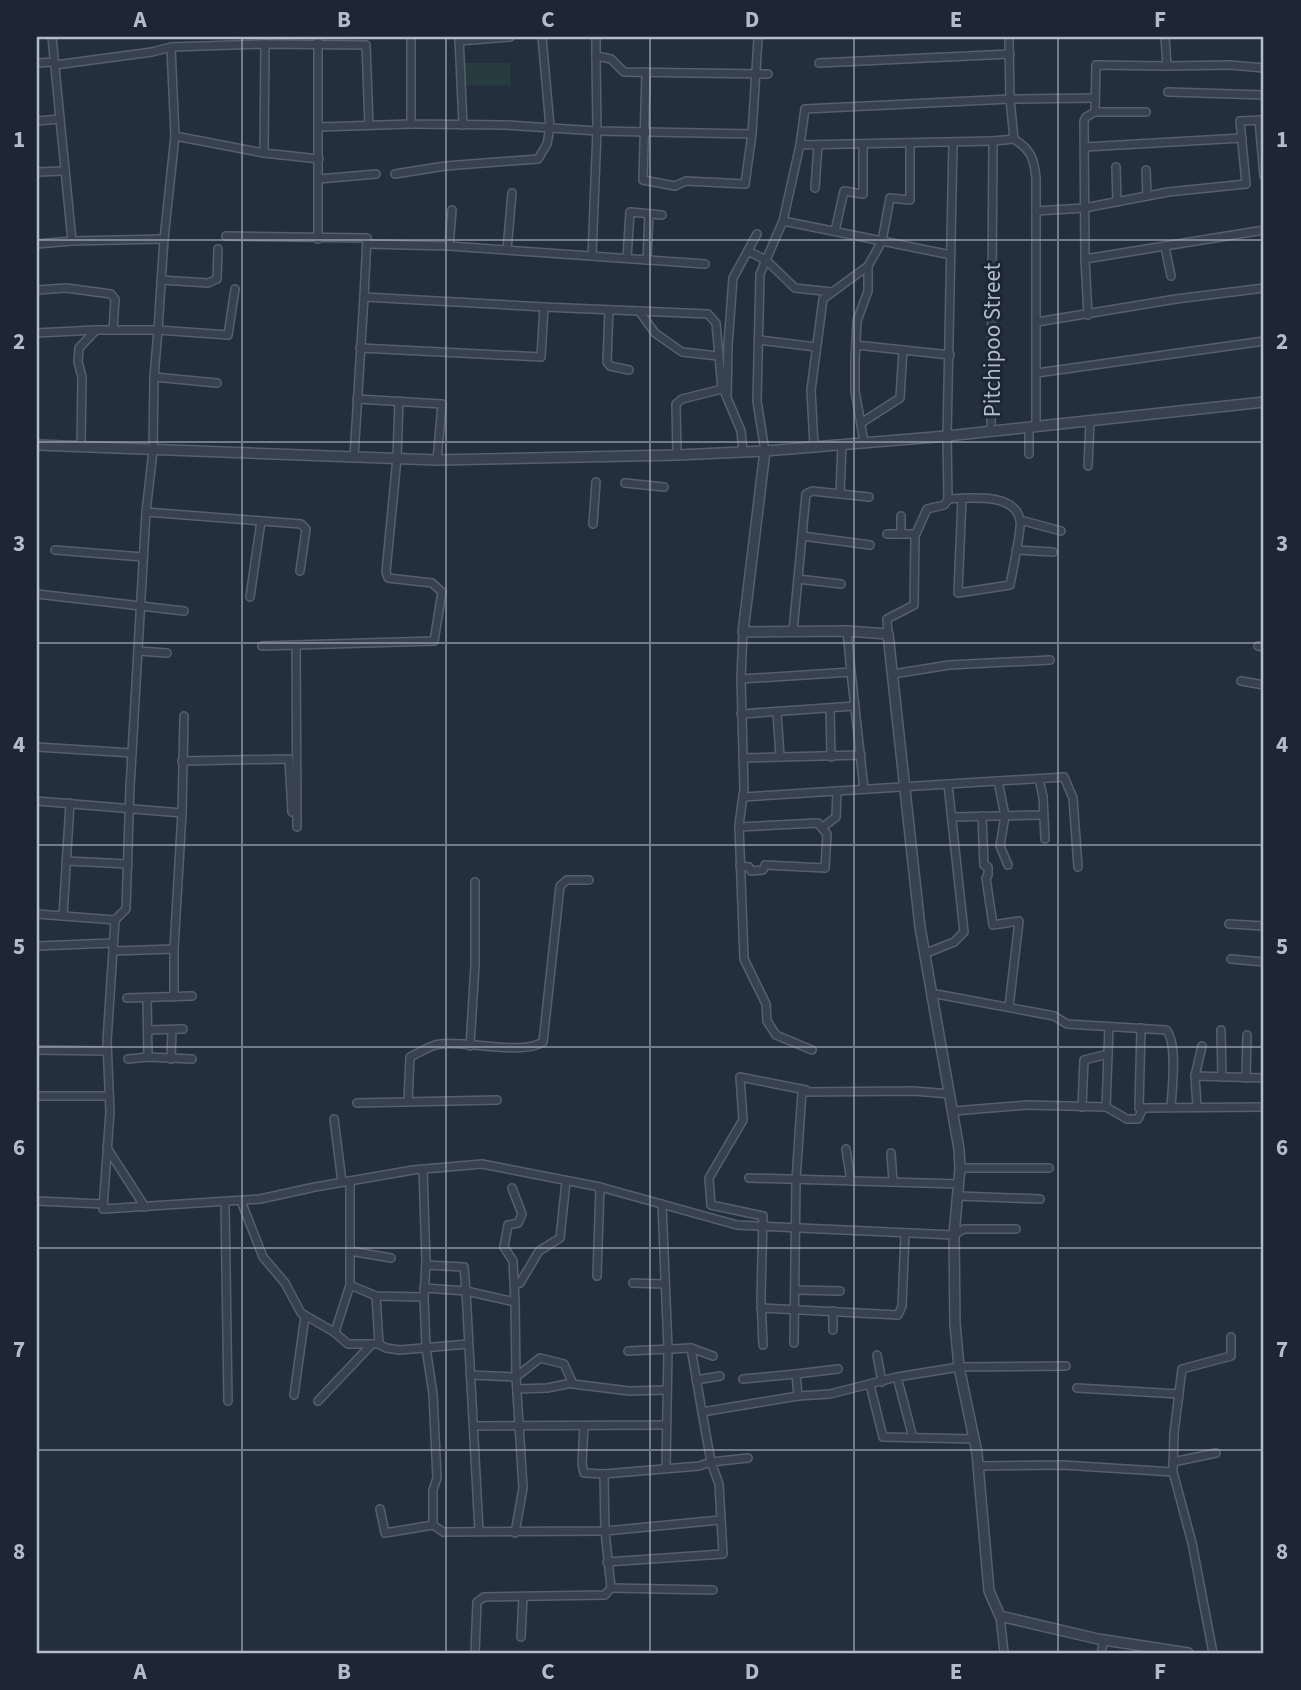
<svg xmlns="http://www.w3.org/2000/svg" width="1301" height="1690" font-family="'Source Sans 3',sans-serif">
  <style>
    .green { fill: #263c3f }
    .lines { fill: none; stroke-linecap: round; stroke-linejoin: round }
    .minor-casing { stroke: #565f6c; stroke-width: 10 }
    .tertiary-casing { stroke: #565f6c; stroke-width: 12 }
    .minor { stroke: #38414e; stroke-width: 7 }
    .tertiary { stroke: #38414e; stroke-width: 9 }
    .grid { fill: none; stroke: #b4bcc9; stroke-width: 2; stroke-opacity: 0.55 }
    .labels { text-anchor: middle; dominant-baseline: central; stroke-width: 6; stroke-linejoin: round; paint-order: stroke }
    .street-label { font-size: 23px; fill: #b4bcc9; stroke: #1d2633 }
    .neatline { fill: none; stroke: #b4bcc9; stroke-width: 2.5 }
    .grid-label { font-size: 23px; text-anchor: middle; font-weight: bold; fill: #b4bcc9 }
  </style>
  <rect width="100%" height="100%" fill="#242f3e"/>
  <!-- green -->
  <polygon class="green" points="463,63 510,63 511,86 465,85"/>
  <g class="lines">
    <defs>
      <g id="minor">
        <polyline points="411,37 411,124 506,125 597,131 592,256"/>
        <polyline points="459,37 463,125"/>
        <polyline points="596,37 596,56 611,59 624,72 768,74"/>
        <polyline points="1165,37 1167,66 1230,65 1264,68"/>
        <polyline points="459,41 510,37"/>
        <polyline points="171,47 175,136 264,153 319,159"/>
        <polyline points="596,56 597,131 752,134"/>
        <polyline points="37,63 54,62"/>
        <polyline points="819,63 1010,54"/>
        <polyline points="55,65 152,52 171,47 265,44 366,45 369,125"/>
        <polyline points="646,72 643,180 675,186 686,181 745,184 752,134 758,39"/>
        <polyline points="1168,92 1264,95"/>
        <polyline points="1095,112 1146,112"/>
        <polyline points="1259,120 1264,176"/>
        <polyline points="37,121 60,119"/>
        <polyline points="319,127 411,124"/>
        <path d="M1014 139C1031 150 1034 158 1036 178V427"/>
        <polyline points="800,145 993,141"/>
        <polyline points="1085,147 1242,138"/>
        <polyline points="264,153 265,44"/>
        <polyline points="1116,167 1117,202"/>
        <polyline points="1146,170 1147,196"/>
        <polyline points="37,172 65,171"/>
        <polyline points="395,174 445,166 538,159 547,144 550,127 542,37"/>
        <polyline points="319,179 376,174"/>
        <polyline points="815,188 818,145"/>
        <polyline points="1036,211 1084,208 1168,192 1246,184 1240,121 1264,120"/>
        <polyline points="783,221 951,255"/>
        <polyline points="835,231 844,191 863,194 863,144"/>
        <polyline points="226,236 367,238 364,297 544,307 541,357 360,348"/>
        <polyline points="164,239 175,136"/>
        <polyline points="318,239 318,37"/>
        <polyline points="72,241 164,239 158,330 228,335 235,289"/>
        <polyline points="37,244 72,241 52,37"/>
        <polyline points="367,244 449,246 705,264"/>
        <polyline points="449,246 452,210"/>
        <polyline points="1165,247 1171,276"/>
        <polyline points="507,250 512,193"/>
        <polyline points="748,251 766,260 795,288 832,292"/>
        <polyline points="627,258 630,212 662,215"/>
        <polyline points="1085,259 1084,121 1086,117 1095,112 1096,65 1167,66"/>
        <polyline points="647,260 649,214"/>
        <polyline points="161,280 208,283 217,279 218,249"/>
        <polyline points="37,290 66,288 111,294 115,299 113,330"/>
        <polyline points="544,307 708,314 716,323 722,389 682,399 676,404 677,455"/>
        <polyline points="609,310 607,362 610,366 629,370"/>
        <polyline points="639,311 655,333 682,352 718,356"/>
        <polyline points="1088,315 1085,259 1264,230"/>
        <polyline points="1037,322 1176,299 1264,288"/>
        <polyline points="37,333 95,330 158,330 154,377 153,451 146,512 130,787 126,909 115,920 37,914"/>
        <polyline points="759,340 816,347"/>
        <polyline points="856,345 950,355"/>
        <polyline points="1037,373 1264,341"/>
        <polyline points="154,377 217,383"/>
        <polyline points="725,393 741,431 743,452"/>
        <polyline points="727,396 728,345 733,278 757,234"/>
        <polyline points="357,399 442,404 437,460"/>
        <polyline points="861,423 900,398 903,350"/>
        <polyline points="991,430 993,141 1014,139 1010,99 1009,37"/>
        <polyline points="864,442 855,391 855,361 857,321 868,291 868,266"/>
        <polyline points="814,446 811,390 823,299 868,266 882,241 890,198 910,200 910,143"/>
        <polyline points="81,447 82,377 78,362 79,348 96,330"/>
        <polyline points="765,451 757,401 760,274 783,221 800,145 805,109 1010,99 1095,98"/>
        <polyline points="1029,454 1029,428"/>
        <polyline points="354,457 364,297"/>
        <polyline points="1088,466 1090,422"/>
        <polyline points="625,483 664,487"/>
        <polyline points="840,494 842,444"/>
        <path d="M948 499C968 498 1015 492 1020 520 1022 528 1012 574 1010 585L958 593 962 498"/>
        <polyline points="146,512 301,524 306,529 300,571"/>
        <polyline points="901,516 901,534"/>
        <polyline points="1020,520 1061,531"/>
        <polyline points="593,524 596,482"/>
        <polyline points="887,534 915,534"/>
        <polyline points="802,536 870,545"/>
        <polyline points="55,550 143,557"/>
        <polyline points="1016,550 1053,552"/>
        <polyline points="798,579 841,584"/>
        <polyline points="37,594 184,611"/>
        <polyline points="250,597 261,521"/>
        <polyline points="793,631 806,494 812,491 869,497"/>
        <polyline points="743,632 741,679 744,789 739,825 744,959 766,1004 767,1021 776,1035 812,1050"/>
        <polyline points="888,634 887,619 914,605 915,536 927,509 944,505 948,500 947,436 953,142"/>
        <polyline points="296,645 297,827"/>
        <polyline points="262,646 434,641 442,592 432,583 388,578 386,572 397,458 399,401"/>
        <polyline points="1258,646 1264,647"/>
        <polyline points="138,651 167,653"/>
        <polyline points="851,672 864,789"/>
        <polyline points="893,674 949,665 1050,660"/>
        <polyline points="741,679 851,672 847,631"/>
        <polyline points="1241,681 1264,685"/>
        <polyline points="830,708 831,757"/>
        <polyline points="777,712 780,757"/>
        <polyline points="741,714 855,706"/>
        <polyline points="37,747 132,753"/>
        <polyline points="743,758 861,755"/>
        <polyline points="182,761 289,759 292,812"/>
        <polyline points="1039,779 1043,797 1045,839"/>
        <polyline points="998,781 1005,816 1000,846 1008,865"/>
        <polyline points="743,797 948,784"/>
        <polyline points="37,801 182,813"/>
        <polyline points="982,816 984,865 988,867 988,875 986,878 993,925 1019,921 1009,1007"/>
        <polyline points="952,817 1043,815"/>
        <polyline points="739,827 818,823 827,834 825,868 765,865 763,870 751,871 749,867 740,866"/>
        <polyline points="823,827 836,817 837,791"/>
        <polyline points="66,861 128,864"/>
        <polyline points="63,916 70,803"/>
        <polyline points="115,920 107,1041 110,1112 103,1209 260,1199 315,1187 413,1170 482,1164 600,1187 737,1225 954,1235 964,1229 1016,1229"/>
        <polyline points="1229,924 1264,926"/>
        <polyline points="37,946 113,943"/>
        <polyline points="113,951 174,949"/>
        <polyline points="924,954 954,942 964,932 948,784 1064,777 1073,798 1078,867"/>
        <polyline points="1231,959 1264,962"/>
        <path d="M931 993 1054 1016 1067 1024 1166 1030C1178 1042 1172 1090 1171 1107"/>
        <polyline points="174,997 174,949 182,813 184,716"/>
        <polyline points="127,998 192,996"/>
        <polyline points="147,998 148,1057"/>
        <polyline points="1141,1028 1139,1108 1264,1107"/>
        <polyline points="148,1030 183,1029"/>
        <polyline points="1221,1030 1222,1077"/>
        <polyline points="470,1046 475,965 475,882"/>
        <polyline points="1202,1046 1195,1076 1264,1078"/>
        <polyline points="37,1050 107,1051"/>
        <polyline points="128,1059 148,1057 192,1059"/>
        <polyline points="171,1059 172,1030"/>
        <polyline points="1195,1076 1197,1107"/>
        <polyline points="1246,1078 1247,1035"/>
        <polyline points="37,1096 109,1096"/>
        <path d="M408 1102 410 1057C419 1053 430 1045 440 1044 467 1040 520 1056 543 1042L560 886 567 880H589"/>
        <polyline points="357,1103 497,1100"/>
        <polyline points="1082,1107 1084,1060 1108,1054"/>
        <polyline points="1106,1107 1127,1119 1138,1119 1143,1108"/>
        <polyline points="953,1111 1027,1105 1106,1107 1109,1027"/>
        <polyline points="334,1119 342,1182"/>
        <polyline points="107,1148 145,1207"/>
        <polyline points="846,1149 851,1181"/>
        <polyline points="891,1153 893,1182"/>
        <polyline points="960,1168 1049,1168"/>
        <polyline points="423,1169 426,1262 424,1297 426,1348 433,1394 437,1478 433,1490 433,1525 443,1532 605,1531 604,1474 699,1466 711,1462 702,1412 798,1396 830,1394 897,1377 959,1367 1066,1366"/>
        <polyline points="749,1178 959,1184"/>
        <polyline points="512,1188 522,1214 518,1223 508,1225 504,1247 513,1261 515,1302"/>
        <polyline points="958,1196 1040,1199"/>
        <polyline points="37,1201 103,1204"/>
        <polyline points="241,1201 263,1257 285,1283 301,1313 334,1332 348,1344 378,1344 386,1348 400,1350 468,1344"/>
        <polyline points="225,1203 228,1401"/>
        <polyline points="662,1204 668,1348 666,1468"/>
        <polyline points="350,1251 391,1258"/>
        <polyline points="426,1265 464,1267 466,1291 515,1302 516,1377 523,1488 515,1533"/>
        <polyline points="597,1276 600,1187"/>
        <polyline points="633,1283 664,1284"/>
        <polyline points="350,1285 376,1296 424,1297"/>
        <polyline points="515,1285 520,1283 539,1251 560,1238 566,1182"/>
        <polyline points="424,1288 466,1291 479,1531"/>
        <polyline points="795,1290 840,1291"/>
        <polyline points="376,1296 379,1344"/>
        <polyline points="761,1308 898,1315 902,1306 905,1234"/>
        <polyline points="833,1311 833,1330"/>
        <polyline points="335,1332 350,1285 350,1181"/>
        <polyline points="794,1343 796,1180 802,1092 914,1091 950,1094"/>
        <polyline points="763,1345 761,1298 763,1216 711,1205 709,1178 743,1120 740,1077 806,1090"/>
        <polyline points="691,1348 713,1356"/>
        <polyline points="628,1351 691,1348 702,1412"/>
        <polyline points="877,1355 882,1382"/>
        <polyline points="470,1375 516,1377 540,1358 564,1364 573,1384 629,1391 666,1390"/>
        <polyline points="897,1377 913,1438"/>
        <polyline points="743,1379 796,1374"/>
        <polyline points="696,1380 720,1376"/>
        <polyline points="870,1385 883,1437 974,1439"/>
        <polyline points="1077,1388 1179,1394"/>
        <polyline points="517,1389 547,1388 572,1383"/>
        <polyline points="294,1395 305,1316"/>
        <polyline points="798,1396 796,1374 838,1369"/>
        <polyline points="318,1401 372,1344"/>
        <polyline points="474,1426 666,1425"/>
        <polyline points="584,1426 582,1464 584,1473 604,1474"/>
        <polyline points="1173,1462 1216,1453"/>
        <polyline points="978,1466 1063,1465 1173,1472"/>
        <polyline points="380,1509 385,1533 433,1525"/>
        <polyline points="607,1562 723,1554 719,1484 711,1462 748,1458"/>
        <polyline points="611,1588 713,1590"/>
        <polyline points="1000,1616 1004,1653"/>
        <polyline points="521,1637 523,1597"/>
        <polyline points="475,1653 477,1602 484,1597 605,1595 611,1588 605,1531 720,1520"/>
        <polyline points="1101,1653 1104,1640"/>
        <polyline points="1213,1653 1192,1543 1173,1472 1174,1433 1182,1369 1231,1356 1231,1337"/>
      </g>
      <g id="tertiary">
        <polyline points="37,445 437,460 677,455 765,451 947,436 1264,402"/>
        <polyline points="765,451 743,632 847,631 888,634 920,927 959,1149 960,1168 954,1235 955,1324 959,1367 977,1453 989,1591 1000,1616 1098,1639 1188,1653"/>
      </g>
    </defs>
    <!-- minor casing -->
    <use href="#minor" class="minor-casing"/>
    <!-- tertiary casing -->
    <use href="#tertiary" class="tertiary-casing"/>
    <!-- minor -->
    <use href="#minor" class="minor"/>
    <!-- tertiary -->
    <use href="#tertiary" class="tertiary"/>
  </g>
  <!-- grid -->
  <path class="grid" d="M242 37V1653M446 37V1653M650 37V1653M854 37V1653M1058 37V1653M37 240H1264M37 442H1264M37 643H1264M37 845H1264M37 1047H1264M37 1248H1264M37 1450H1264"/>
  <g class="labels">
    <!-- street labels -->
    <g class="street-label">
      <text transform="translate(992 340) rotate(-90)">Pitchipoo Street</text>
    </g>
  </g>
  <!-- border -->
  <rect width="1301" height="1690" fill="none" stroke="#1d2633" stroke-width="77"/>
  <rect x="38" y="38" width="1224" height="1614" class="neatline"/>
  <g class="grid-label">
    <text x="140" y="27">A</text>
    <text x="344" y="27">B</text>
    <text x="548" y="27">C</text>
    <text x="752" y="27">D</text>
    <text x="956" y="27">E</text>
    <text x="1160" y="27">F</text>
    <text x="19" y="147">1</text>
    <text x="1282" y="147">1</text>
    <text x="19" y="349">2</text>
    <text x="1282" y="349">2</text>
    <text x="19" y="551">3</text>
    <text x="1282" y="551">3</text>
    <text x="19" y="752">4</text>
    <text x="1282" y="752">4</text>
    <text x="19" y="954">5</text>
    <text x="1282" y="954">5</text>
    <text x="19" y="1155">6</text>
    <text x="1282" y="1155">6</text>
    <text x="19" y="1357">7</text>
    <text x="1282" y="1357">7</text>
    <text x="19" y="1559">8</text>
    <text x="1282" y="1559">8</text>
    <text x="140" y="1679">A</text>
    <text x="344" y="1679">B</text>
    <text x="548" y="1679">C</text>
    <text x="752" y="1679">D</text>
    <text x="956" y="1679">E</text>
    <text x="1160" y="1679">F</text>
  </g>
</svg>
